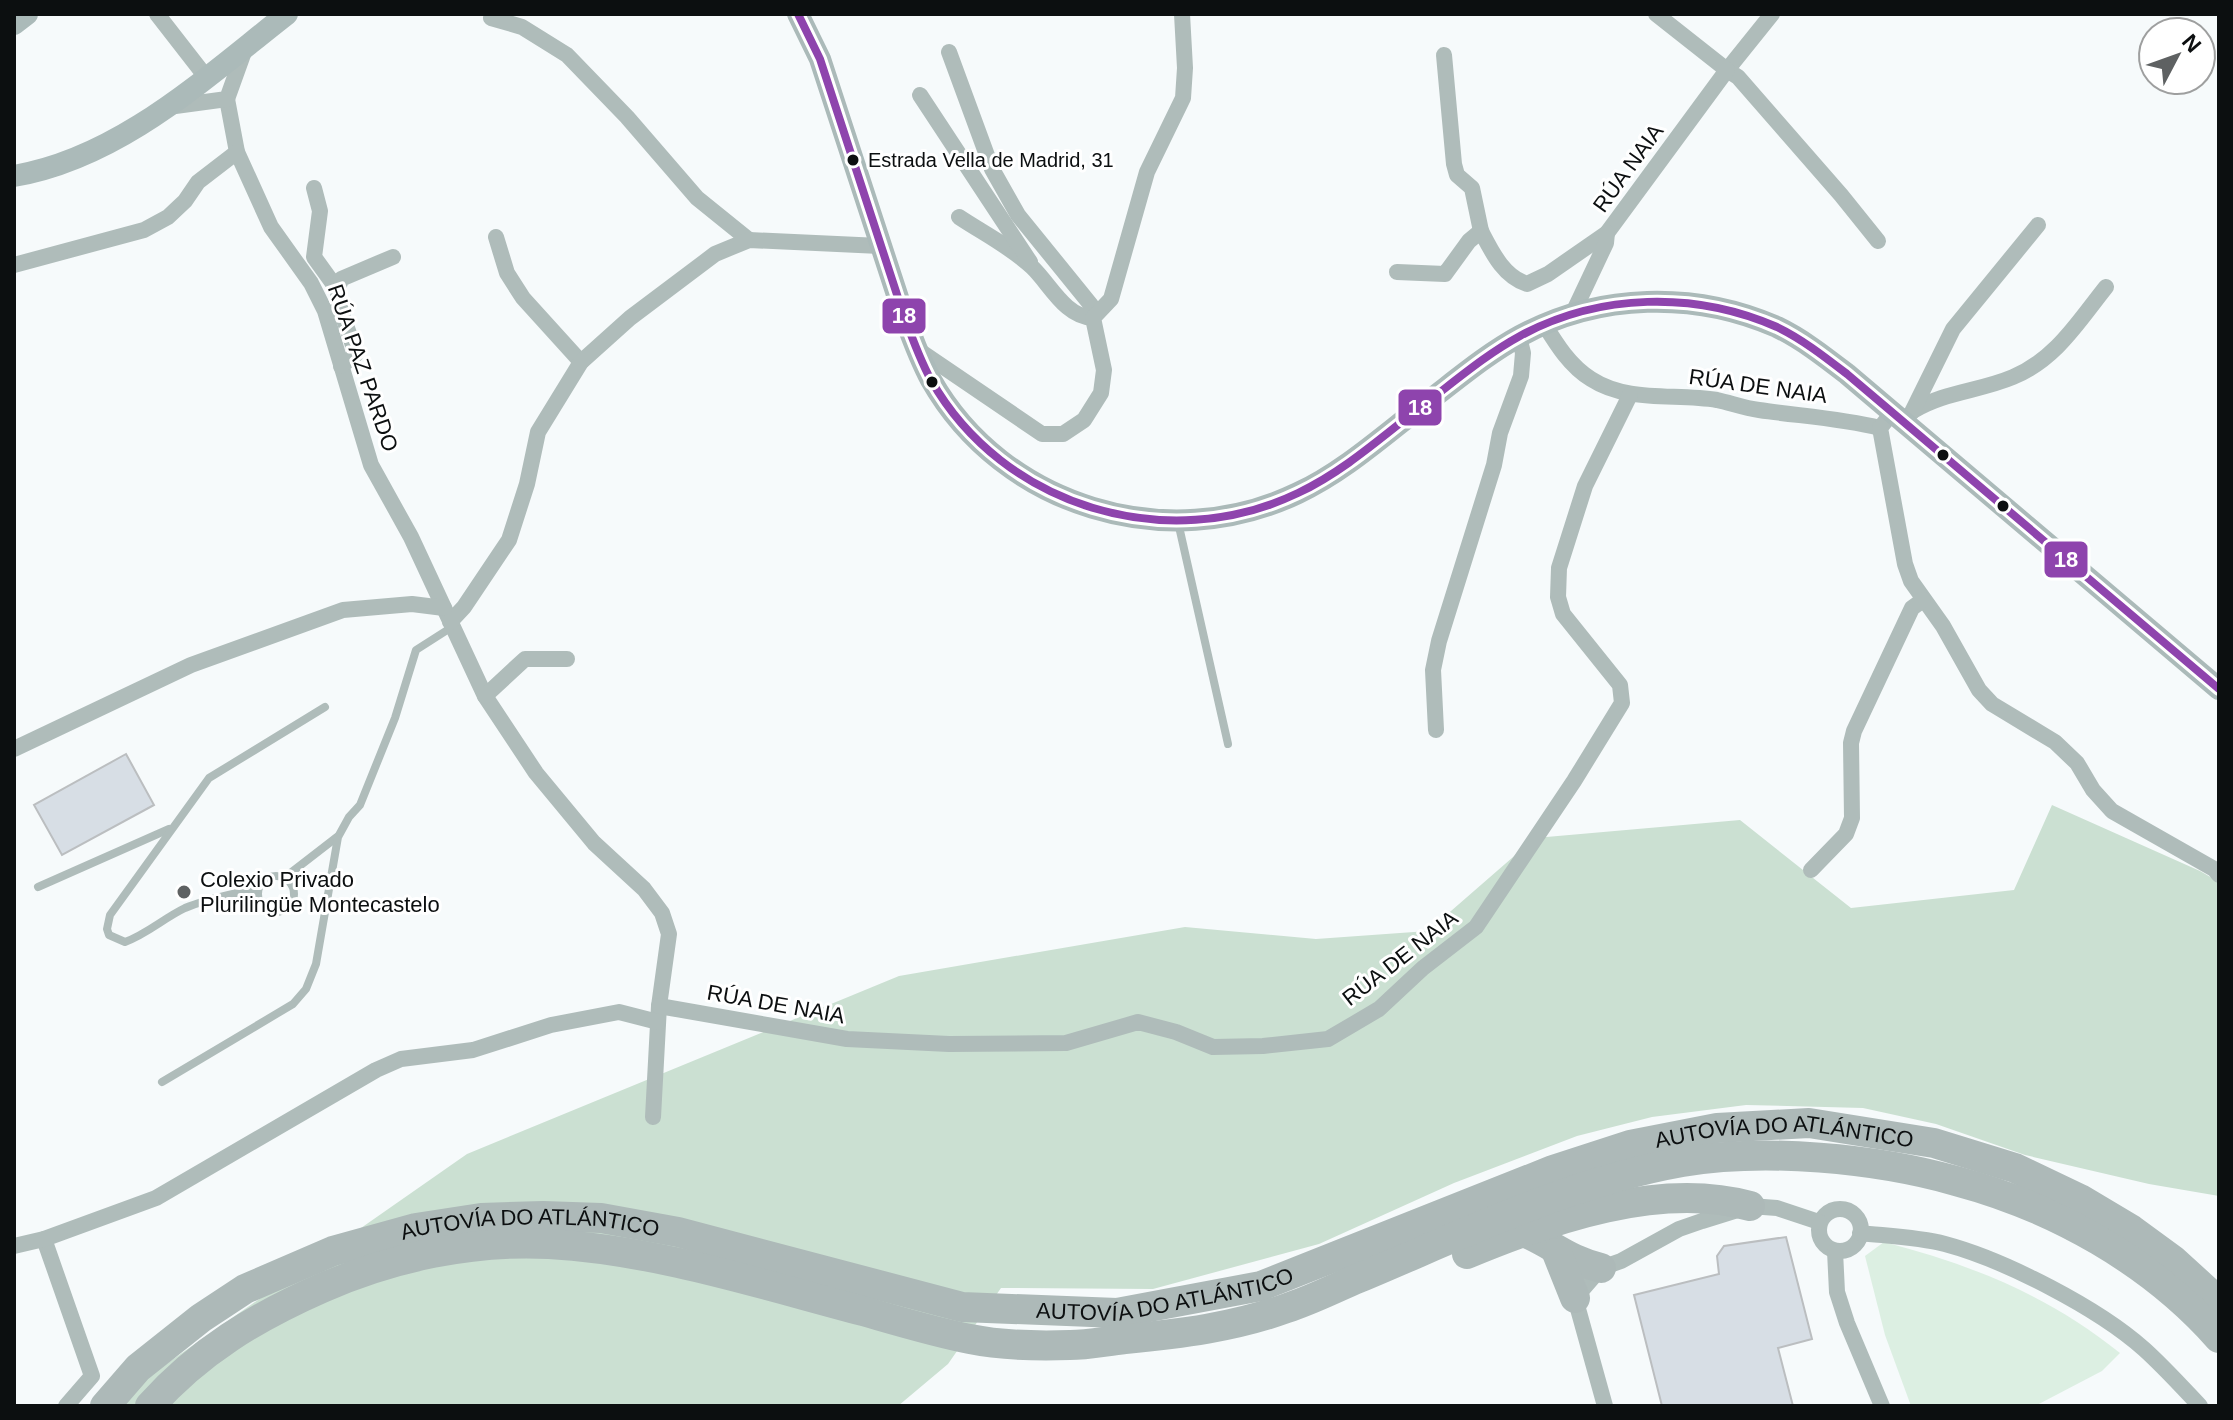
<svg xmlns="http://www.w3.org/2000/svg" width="2233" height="1420" font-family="Arial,sans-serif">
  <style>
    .green { fill: #dcefe2 }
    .forest { fill: #cbe0d2 }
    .building { fill: #d7dee5; stroke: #bbbec0; stroke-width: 2 }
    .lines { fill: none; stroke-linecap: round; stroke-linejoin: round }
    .lane { stroke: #afbcba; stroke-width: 8 }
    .street { stroke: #afbcba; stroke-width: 16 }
    .secondary { stroke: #abbab9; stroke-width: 22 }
    .highway { stroke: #adb9b8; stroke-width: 30 }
    .bus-1-casing { stroke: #fff; stroke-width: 14 }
    .bus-1 { stroke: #8e44ad; stroke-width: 8 }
    .bus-dot { fill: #0c0f10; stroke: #fff; stroke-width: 3 }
    .poi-dot { fill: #5e6162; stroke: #fff; stroke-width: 3 }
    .labels { text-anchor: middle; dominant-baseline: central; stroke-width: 6; stroke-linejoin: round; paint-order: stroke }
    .bus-label { font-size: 20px; fill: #0c0f10; stroke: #fff; text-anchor: start }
    .street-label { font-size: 22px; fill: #0c0f10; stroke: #fff }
    .poi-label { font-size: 22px; fill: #0c0f10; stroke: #fff; text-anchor: start }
    .line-badge { stroke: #fff; stroke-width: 3 }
    .badge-label { font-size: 22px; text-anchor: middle; font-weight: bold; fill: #fff }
  </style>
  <rect width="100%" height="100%" fill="#f6fafb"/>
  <!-- green -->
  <path class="green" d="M1884 1242C1972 1265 2048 1295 2120 1353L2102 1371 2035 1406H1911L1885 1335 1865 1256Z"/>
  <!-- forest -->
  <polygon class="forest" points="2052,805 2200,871 2219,882 2219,1196 2149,1184 2025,1155 1936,1124 1863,1108 1746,1105 1652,1117 1577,1136 1454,1183 1319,1244 1153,1289 1001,1288 948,1364 898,1406 106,1406 467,1154 899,976 1185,927 1316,939 1428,931 1535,838 1740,820 1851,908 2014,890"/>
  <!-- building -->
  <g class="building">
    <polygon points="126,754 154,805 62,855 34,805"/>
    <polygon points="1786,1237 1812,1339 1778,1348 1793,1406 1662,1406 1634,1295 1719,1274 1717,1256 1724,1246"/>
  </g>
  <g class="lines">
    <!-- lane -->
    <g class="lane">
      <polyline points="1178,522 1228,744"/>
      <circle cx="276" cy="894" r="18"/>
      <polyline points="284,878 337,837"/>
      <polyline points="38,887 169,829"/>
      <path d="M258 888C234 894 208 898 185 908 164 918 147 934 125 942L109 935 107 929 110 915 209 778 325 707"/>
      <polyline points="162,1082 293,1004 306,989 316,964 338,837 349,817 360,805 395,718 416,650 452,627"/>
    </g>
    <!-- street -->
    <g class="street">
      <polyline points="157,14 206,77"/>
      <polyline points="1772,14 1727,70 1738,77 1841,195 1878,241"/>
      <polyline points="491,18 522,27 567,55 627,117 697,198 749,240"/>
      <path d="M949 52 992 169 1018 215 1091 305 1093 318C1065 317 1050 284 1032 267 1011 247 983 233 959 217"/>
      <polyline points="1444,55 1454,164 1457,175 1472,188 1481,231"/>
      <polyline points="920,95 1030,262"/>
      <polyline points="227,99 237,152 271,227 311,283 325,311 371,465 411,537 485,696 536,773 594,843 644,889 662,913 669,934 659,1006 653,1117"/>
      <polyline points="168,107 227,99 245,49"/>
      <polyline points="314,188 320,211 314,257 337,289"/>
      <polyline points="496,237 507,273 523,298 581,362"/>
      <polyline points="14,265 144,230 168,217 185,201 198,182 237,152"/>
      <path d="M1397 272 1445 274 1469 241 1481 231C1492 252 1503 276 1527 284L1548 274 1607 233 1727 70 1656 14"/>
      <polyline points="1573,313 1606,243 1607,233"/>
      <path d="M1544 324C1557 345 1570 366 1591 379 1628 403 1675 393 1717 400 1731 403 1744 408 1759 410 1799 416 1840 418 1880 428"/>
      <polyline points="917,349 1042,434 1063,434 1084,420 1101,393 1104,370 1093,318 1111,299 1147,172 1183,98 1185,68 1182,14"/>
      <path d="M341 366 355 355C351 328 331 304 341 279L393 257"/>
      <path d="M1913 411C1944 392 1980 391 2013 377 2056 359 2078 322 2106 287"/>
      <polyline points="1892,413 1880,428 1905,564 1911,581 1943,626 1979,690 1992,704 2055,742 2077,763 2093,790 2112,811 2214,869 2219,875"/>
      <polyline points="1903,422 1912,412 1953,329 2038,225"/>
      <polyline points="450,622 464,607 509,540 527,484 538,432 581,362 630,318 715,254 749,240 880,246"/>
      <polyline points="485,696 525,659 567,659"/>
      <polyline points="1436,730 1433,670 1439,641 1494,465 1500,433 1521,376 1523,353 1519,337"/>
      <polyline points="14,749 191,665 343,610 412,604 444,608"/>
      <polyline points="1811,870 1846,834 1852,818 1851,743 1854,731 1912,608 1923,600"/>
      <polyline points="659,1006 847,1039 949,1044 1066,1043 1138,1022 1176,1032 1213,1047 1263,1046 1328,1039 1379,1009 1423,968 1476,927 1574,781 1622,703 1620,685 1563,614 1558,597 1559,568 1585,486 1630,395"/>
      <circle cx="1840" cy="1230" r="21"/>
      <path d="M1860 1233C1888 1236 1918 1237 1945 1244 2005 1260 2098 1308 2144 1349 2164 1367 2182 1387 2200 1406"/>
      <polyline points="44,1239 92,1376 66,1406"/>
      <polyline points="14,1246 44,1239 156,1198 376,1070 401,1059 473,1050 551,1025 619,1012 658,1022"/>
      <polyline points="1835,1251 1837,1292 1847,1323 1882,1406"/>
      <polyline points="1605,1406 1575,1298 1601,1268 1621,1261 1679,1229 1702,1221 1750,1206 1777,1208 1819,1222"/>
    </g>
    <!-- secondary -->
    <g class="secondary">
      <path d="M798 14 820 59 903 313C911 335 919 358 931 380 1003 507 1167 556 1298 493 1343 472 1383 436 1422 406 1454 382 1485 355 1520 336 1599 293 1695 291 1777 327 1802 339 1825 357 1847 374L2219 689"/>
      <polyline points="14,24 27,14"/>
      <path d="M14 176C120 158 205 78 287 14"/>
    </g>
    <!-- highway -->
    <g class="highway">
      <path d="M1526 1233C1555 1246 1568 1260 1601 1268"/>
      <polyline points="1557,1253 1575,1298"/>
      <path d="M1467 1254C1551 1219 1660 1181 1750 1206"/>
      <path id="s1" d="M105 1406 138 1368 201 1318 245 1289 333 1251 416 1228 481 1218 543 1216 601 1218 678 1232 962 1307 1117 1313 1261 1286 1553 1170 1630 1145 1717 1128 1809 1123 1934 1143 2015 1168 2080 1199 2132 1230 2173 1260 2219 1302"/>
      <path d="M150 1406C199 1351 256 1317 322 1288 392 1257 473 1240 549 1244 656 1250 760 1284 863 1311 898 1321 934 1332 970 1339 999 1345 1040 1346 1070 1345 1088 1345 1106 1341 1125 1339 1180 1334 1235 1327 1287 1308 1312 1300 1335 1288 1359 1278 1464 1234 1569 1182 1682 1162 1765 1148 1875 1158 1956 1181 2054 1207 2151 1261 2219 1338"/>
    </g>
    <defs>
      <path id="bus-1" d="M798 14 820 59 903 313C911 335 919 358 931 380 1003 507 1167 556 1298 493 1343 472 1383 436 1422 406 1454 382 1485 355 1520 336 1599 293 1695 291 1777 327 1802 339 1825 357 1847 374L2219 689"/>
    </defs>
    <!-- bus-1 casing -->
    <use href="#bus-1" class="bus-1-casing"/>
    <!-- bus-1 -->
    <use href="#bus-1" class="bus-1"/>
  </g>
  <!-- markers -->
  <g class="bus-dot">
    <circle cx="853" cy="160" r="7"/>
    <circle cx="932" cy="382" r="7"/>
    <circle cx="1943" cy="455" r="7"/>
    <circle cx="2003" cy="506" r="7"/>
  </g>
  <circle class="poi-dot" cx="184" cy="892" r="8"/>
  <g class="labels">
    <!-- bus labels -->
    <g class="bus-label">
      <text x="868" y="160">Estrada Vella de Madrid, 31</text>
    </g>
    <!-- street labels -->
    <g class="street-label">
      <text transform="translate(1628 168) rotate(-54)">RÚA NAIA</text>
      <text transform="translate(363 368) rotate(71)">RÚA PAZ PARDO</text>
      <text transform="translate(1758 386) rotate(8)">RÚA DE NAIA</text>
      <text transform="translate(1400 958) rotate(-38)">RÚA DE NAIA</text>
      <text transform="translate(776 1004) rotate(10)">RÚA DE NAIA</text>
      <text stroke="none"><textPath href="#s1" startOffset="1776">AUTOVÍA DO ATLÁNTICO</textPath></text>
      <text stroke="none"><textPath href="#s1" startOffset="480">AUTOVÍA DO ATLÁNTICO</textPath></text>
      <text stroke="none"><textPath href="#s1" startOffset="1128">AUTOVÍA DO ATLÁNTICO</textPath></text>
    </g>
    <!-- poi labels -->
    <g class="poi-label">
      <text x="200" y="879">Colexio Privado<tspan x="200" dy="25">Plurilingüe Montecastelo</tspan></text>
    </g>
  </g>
  <g class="line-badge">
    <rect x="881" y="297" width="46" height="38" rx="8" fill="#8e44ad"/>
    <rect x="1397" y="388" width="46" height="39" rx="8" fill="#8e44ad"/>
    <rect x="2043" y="540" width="46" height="39" rx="8" fill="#8e44ad"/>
  </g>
  <g class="badge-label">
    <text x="904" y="323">18</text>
    <text x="1420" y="415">18</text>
    <text x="2066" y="567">18</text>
  </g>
  <!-- border -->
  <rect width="2233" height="1420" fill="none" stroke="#0c0f10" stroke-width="32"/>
  <!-- north arrow -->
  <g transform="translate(2177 56) rotate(49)"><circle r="38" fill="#ffffff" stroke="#9e9f9f" stroke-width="2"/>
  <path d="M0-6L14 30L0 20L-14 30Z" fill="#5e6162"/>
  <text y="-12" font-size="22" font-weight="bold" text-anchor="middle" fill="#0c0f10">N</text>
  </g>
</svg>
